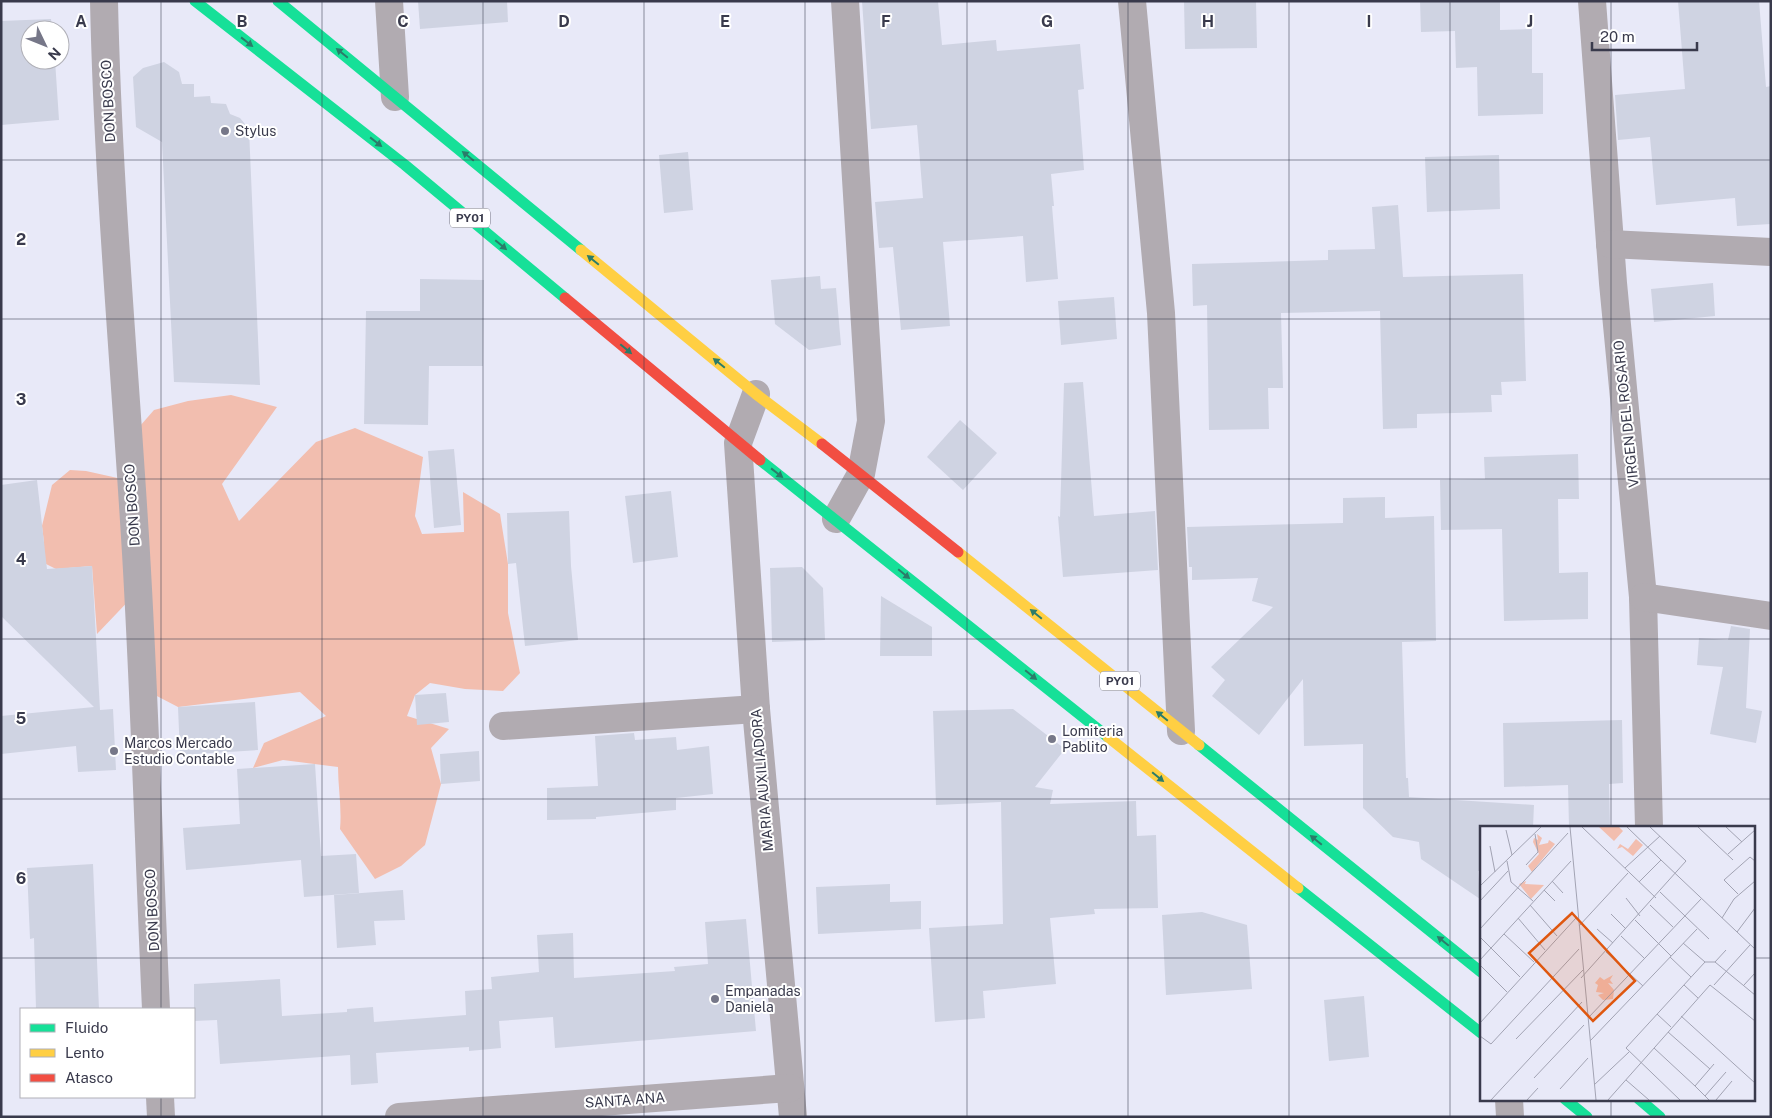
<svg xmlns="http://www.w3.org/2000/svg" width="1772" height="1118" font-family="'Public Sans',sans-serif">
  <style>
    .green { fill: #f2beaf }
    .building { fill: #cfd3e2 }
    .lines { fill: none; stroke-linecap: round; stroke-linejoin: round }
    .street { stroke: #b1abb1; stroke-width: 28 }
    .fast { stroke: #16e098; stroke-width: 11 }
    .slow { stroke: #ffcf43; stroke-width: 11 }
    .jam { stroke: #f24e42; stroke-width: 11 }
    .oneway { fill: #2b7c6a }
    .grid { fill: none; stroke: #393a4c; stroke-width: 1; stroke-opacity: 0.55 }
    .poi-dot { fill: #767788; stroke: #fff; stroke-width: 2 }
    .labels { text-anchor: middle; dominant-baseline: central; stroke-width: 4; stroke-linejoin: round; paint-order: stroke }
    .shield { fill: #fff; stroke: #747582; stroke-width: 1 }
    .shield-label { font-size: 12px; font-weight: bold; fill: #393a4c }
    .street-label { font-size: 14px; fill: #393a4c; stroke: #fff }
    .poi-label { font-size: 14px; fill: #393a4c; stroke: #fff; text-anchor: start }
    .inset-road { fill: none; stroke: #a2a3b3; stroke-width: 1 }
    .view { fill: #df570f; fill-opacity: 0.15; stroke: #df570f; stroke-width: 2.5 }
    .inset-edge { fill: none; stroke: #393a4c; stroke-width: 2.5 }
    .grid-label { font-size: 16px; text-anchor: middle; font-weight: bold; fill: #393a4c; stroke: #fff; stroke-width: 4; stroke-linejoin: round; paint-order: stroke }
  </style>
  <rect width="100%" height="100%" fill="#e8e9f8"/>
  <!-- green -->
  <path class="green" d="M231 395 277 407 222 484 239 521 316 442 355 428 423 457 415 516 422 534 464 532 463 492 500 514 508 564V613L520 673 503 691 465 689 430 683 415 695 407 716 449 729 431 748 441 784 425 845 401 866 375 879 340 829C342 808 338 787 338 767L283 760 253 768 264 743 326 716 300 692 178 707 153 694 137 592 97 634 92 566 56 569 36 559 44 543 42 526 52 485 70 470 86 471 131 481 140 426 154 410 188 401Z"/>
  <!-- building -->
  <g class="building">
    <polygon points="418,1 507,1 508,22 420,29"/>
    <polygon points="862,1 938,1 942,45 996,40 997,51 1080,44 1084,89 1078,90 1084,170 1051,174 1054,206 1052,206 1058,279 1026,282 1023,236 943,242 950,326 901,330 893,247 879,248 875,202 923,198 917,125 871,129"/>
    <polygon points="1184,1 1256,1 1257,48 1185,49"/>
    <polygon points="1420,1 1500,1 1500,30 1532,29 1532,73 1543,73 1543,114 1478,116 1477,67 1456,68 1455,31 1421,32"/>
    <polygon points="1678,1 1759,1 1766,87 1771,86 1771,224 1737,226 1735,198 1656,205 1650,137 1618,140 1615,95 1685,89"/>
    <polygon points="51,19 52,30 30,30 30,60 55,60 59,120 1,125 1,21"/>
    <polygon points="164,62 179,72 182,84 194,84 194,97 210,96 211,103 226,104 230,114 240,118 249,129 260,385 174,382 162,142 136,127 133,77 143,68"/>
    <polygon points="688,152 693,210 664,213 659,155"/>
    <polygon points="1499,155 1500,209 1427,212 1425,157"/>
    <polygon points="1398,205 1403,277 1523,274 1526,381 1501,382 1502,395 1491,395 1492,412 1417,414 1417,428 1383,429 1380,311 1281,313 1283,388 1268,388 1269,429 1209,430 1207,305 1193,306 1192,264 1328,260 1328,250 1375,249 1372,207"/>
    <polygon points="820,276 821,289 836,288 841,345 809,350 775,324 771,280"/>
    <polygon points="420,279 484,280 483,366 429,366 428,425 364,424 366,311 420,311"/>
    <polygon points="1713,283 1715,316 1654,322 1651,289"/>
    <polygon points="1114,297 1117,339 1061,345 1058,301"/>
    <polygon points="1083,382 1094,516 1155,511 1158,570 1063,577 1058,516 1060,517 1064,383"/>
    <polygon points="960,420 997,453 963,490 927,457"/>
    <polygon points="454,449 461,525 434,528 428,451"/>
    <polygon points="1578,454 1579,499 1558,499 1559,573 1588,572 1588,619 1504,621 1502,529 1441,530 1440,480 1485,479 1484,457"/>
    <polygon points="37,480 47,569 92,566 100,710 113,709 116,770 78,772 76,746 1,754 1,716 94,707 1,616 1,485"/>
    <polygon points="671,491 678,557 633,563 625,496"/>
    <polygon points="1385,497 1385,518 1434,516 1436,641 1402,642 1406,778 1408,778 1409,797 1534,805 1533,827 1481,827 1481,871 1478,871 1480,899 1421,859 1419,842 1393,837 1363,808 1363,744 1304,746 1303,679 1259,735 1212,696 1225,680 1211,667 1273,607 1252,601 1258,578 1192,580 1192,567 1189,567 1187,527 1343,523 1343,498"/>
    <polygon points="569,511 571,566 578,640 525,646 516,563 508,564 507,513"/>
    <polygon points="802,567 823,588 825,640 772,642 770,568"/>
    <polygon points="881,596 932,627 932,656 880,656"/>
    <polygon points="1731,626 1750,629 1746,708 1762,711 1756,743 1710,734 1723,667 1697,665 1699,638 1728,640"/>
    <polygon points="446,693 449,722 417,725 415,695"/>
    <polygon points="255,702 258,750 180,755 178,707"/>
    <polygon points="1013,709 1065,749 1035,787 1053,790 1050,804 1136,801 1137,836 1156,835 1158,908 1094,909 1095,914 1050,918 1056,984 983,991 985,1018 935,1022 929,928 1003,924 1001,802 936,805 933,711"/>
    <polygon points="1622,720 1623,783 1609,784 1610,827 1569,827 1568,785 1504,787 1503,723"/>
    <polygon points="634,733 635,740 676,737 677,750 709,746 713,794 676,798 676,810 596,817 596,819 547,820 547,788 598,786 595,736"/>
    <polygon points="479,751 480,781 441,784 440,754"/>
    <polygon points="315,764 321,856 356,854 359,893 304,897 301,860 186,870 183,828 240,824 237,769"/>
    <polygon points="93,864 99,1009 36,1009 34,938 30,939 27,868"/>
    <polygon points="890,884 890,902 921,901 921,929 818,934 816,887"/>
    <polygon points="403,890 405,920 374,921 376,945 337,948 334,895"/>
    <polygon points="1202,912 1247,925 1252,989 1166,995 1162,915"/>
    <polygon points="746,919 756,1031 555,1048 553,1017 499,1021 501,1048 469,1051 469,1047 376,1053 378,1083 351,1085 350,1055 220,1064 217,1020 194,1021 194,984 280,979 282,1016 347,1012 347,1009 373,1007 374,1022 466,1015 465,991 492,989 491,977 539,972 537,935 573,933 574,978 675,971 674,967 708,964 705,922"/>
    <polygon points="1364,996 1369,1057 1329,1061 1324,1000"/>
  </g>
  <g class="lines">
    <!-- street -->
    <g class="street">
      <path d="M104 1C108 186 125 369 136 553 145 705 149 857 156 1009"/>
      <polyline points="389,1 395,97"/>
      <polyline points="1132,1 1161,313 1181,731"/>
      <polyline points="1592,1 1613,283 1643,597 1649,827"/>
      <polyline points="1610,244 1771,252"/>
      <polyline points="756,394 738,443 756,709 793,1117"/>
      <polyline points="836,519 861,474 871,421 845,1"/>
      <polyline points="1643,597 1771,616"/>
      <polyline points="503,726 756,709"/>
      <polyline points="160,1097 161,1117"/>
      <polyline points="1509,1099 1510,1117"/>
      <polyline points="399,1117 790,1088"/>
    </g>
    <!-- fast -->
    <g class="fast">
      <polyline points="195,1 405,165 565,298"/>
      <polyline points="278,1 581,250"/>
      <polyline points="760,460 1108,737"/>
      <polyline points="1199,745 1481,972"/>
      <polyline points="1298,888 1481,1033"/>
      <polyline points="1565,1099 1587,1117"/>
      <polyline points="1639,1099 1660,1117"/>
    </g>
    <!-- slow -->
    <g class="slow">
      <polyline points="581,250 756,394 822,444"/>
      <polyline points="958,552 1199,745"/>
      <polyline points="1108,737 1298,888"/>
    </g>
    <!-- jam -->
    <g class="jam">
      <polyline points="565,298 760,460"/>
      <polyline points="822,444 958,552"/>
    </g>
  </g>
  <!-- one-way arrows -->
  <defs><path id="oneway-solid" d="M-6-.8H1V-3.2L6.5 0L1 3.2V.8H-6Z" transform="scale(1.25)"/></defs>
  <g class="oneway">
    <use href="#oneway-solid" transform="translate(247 42) rotate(38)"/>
    <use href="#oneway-solid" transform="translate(342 53) rotate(-141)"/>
    <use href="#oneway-solid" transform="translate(376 142) rotate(38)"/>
    <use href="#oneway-solid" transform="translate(468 156) rotate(-141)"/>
    <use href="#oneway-solid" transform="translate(501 245) rotate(40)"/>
    <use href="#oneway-solid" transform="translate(593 260) rotate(-141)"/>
    <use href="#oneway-solid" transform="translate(626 349) rotate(40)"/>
    <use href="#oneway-solid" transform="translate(719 363) rotate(-141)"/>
    <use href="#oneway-solid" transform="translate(777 473) rotate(38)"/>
    <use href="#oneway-solid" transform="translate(904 574) rotate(39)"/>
    <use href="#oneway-solid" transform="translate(1036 614) rotate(-141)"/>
    <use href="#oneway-solid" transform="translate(1031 675) rotate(39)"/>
    <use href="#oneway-solid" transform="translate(1162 716) rotate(-141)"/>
    <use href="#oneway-solid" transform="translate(1158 777) rotate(39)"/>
    <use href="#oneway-solid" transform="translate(1316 840) rotate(-141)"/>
    <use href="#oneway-solid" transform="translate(1443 941) rotate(-141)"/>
  </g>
  <!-- grid -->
  <path class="grid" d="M161 1V1009M322 1V1117M483 1V1117M644 1V1117M805 1V1117M967 1V1117M1128 1V1117M1289 1V1117M1450 1V1117M1611 1V827M1 160H1771M1 319H1771M1 479H1771M1 639H1771M1 799H1771M1 958H1481M1753 958H1771M161 1097V1117M1611 1099V1117"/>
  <!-- markers -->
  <g class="poi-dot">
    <circle cx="225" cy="131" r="5"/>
    <circle cx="1052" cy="739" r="5"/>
    <circle cx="114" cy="751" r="5"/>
    <circle cx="715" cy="999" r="5"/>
  </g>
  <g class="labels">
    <!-- shield labels -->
    <g class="shield">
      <rect x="450" y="208.5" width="40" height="19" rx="4"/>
      <rect x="1100" y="671.5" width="40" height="19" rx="4"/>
    </g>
    <g class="shield-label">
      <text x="470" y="218">PY01</text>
      <text x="1120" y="681">PY01</text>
    </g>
    <!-- street labels -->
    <g class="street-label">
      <text transform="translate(108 101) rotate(-93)">DON BOSCO</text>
      <text transform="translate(1626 414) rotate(-96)">VIRGEN DEL ROSARIO</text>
      <text transform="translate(132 505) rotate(-94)">DON BOSCO</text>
      <text transform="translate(762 780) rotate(-95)">MARIA AUXILIADORA</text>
      <text transform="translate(152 910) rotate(-93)">DON BOSCO</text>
      <text transform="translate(625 1100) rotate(-4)">SANTA ANA</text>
    </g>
    <!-- poi labels -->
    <g class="poi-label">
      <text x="235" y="131">Stylus</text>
      <text x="1062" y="731">Lomiteria<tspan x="1062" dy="16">Pablito</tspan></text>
      <text x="124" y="743">Marcos Mercado<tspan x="124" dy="16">Estudio Contable</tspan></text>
      <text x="725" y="991">Empanadas<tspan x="725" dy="16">Daniela</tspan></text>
    </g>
  </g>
  <!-- overview -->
  <g transform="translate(1480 826)">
    <rect width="275" height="275" fill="#e8e9f8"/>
    <path d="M119 1H139L143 5 134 15ZM57 8 62 12 59 19 68 17 69 14 75 18 52 46 48 40 59 28 53 16 54 12 58 14ZM156 13 163 19 153 30 142 21 137 23 140 18 148 23ZM46 55 45 58 64 59 51 73 39 58ZM133 149 130 154 133 158 128 157 134 164 133 173 123 174 118 169 124 167 116 166 118 159 115 157 120 151 124 154Z" fill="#f2beaf"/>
    <path class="inset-road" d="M90 1 116 274M102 1 176 72M147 1 181 34M218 1 253 34M246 1 262 16M26 4 32 29M10 20 15 46M248 28 275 4M27 35 31 56 53 75M46 39 58 26 55 8M145 42 180 10M72 55 83 67M159 56 181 34 275 123M0 60 61 1M64 64 75 75M180 66 229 113M258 68 244 54 270 31 275 35M146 72 160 90M0 75 28 45M50 79 77 110M170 79 193 101M131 88 146 103M38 92 65 124M242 92 254 73 275 55M155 94 191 130M99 100 148 47M0 103 88 7M117 103 133 117M257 106 275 82M24 108 54 136M141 110 164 132M0 111 40 151M203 117 225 136M126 126 163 160M190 131 211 151M0 134 91 35M235 136 246 124M0 139 27 166M101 152 206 35 170 1M204 159 218 172M234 159 270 119M264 159 275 147M177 188 191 201M201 190 275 257M109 191 221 73M0 197 96 92M188 206 230 243M0 210 11 218 99 123M36 213 103 144M110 215 217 103M174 222 215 260 234 238M54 252 104 199M146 254 169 274M114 259 149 226M215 260 229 274M80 263 108 232M225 270 246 246M11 274 102 176M47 274 58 262M128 274 230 159 275 195M200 274 146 222 225 136H235L275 169M236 274 252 255"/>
    <path class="view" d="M92 87 155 155 113 195 49 127Z"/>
    <rect width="275" height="275" class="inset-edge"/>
  </g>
  <g class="grid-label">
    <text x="81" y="27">A</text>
    <text x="242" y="27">B</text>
    <text x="403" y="27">C</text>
    <text x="564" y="27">D</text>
    <text x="725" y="27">E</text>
    <text x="886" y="27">F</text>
    <text x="1047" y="27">G</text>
    <text x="1208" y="27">H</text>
    <text x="1369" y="27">I</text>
    <text x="1530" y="27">J</text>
    <text x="21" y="245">2</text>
    <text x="21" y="405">3</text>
    <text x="21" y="565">4</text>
    <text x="21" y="724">5</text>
    <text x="21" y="884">6</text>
  </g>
  <!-- border -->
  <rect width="1772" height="1118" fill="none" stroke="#393a4c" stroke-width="5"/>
  <!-- legend -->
  <rect x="20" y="1008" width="175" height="90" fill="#ffffff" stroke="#b0b0b7"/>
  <rect x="30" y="1024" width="25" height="8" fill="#16e098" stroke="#b0b0b7"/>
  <text x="65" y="1033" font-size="15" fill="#393a4c">Fluido</text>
  <rect x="30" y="1049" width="25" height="8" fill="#ffcf43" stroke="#b0b0b7"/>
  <text x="65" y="1058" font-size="15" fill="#393a4c">Lento</text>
  <rect x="30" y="1074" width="25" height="8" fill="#f24e42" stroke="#b0b0b7"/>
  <text x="65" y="1083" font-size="15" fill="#393a4c">Atasco</text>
  <!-- north arrow -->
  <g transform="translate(45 45) rotate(133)"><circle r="24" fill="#ffffff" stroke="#b0b0b7"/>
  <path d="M0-4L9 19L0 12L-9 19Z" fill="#767788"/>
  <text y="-8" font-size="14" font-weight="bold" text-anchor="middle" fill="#393a4c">N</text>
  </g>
  <!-- scale -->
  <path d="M1592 42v8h105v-8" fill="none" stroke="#393a4c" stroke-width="2.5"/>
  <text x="1600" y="42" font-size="15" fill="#393a4c" stroke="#ffffff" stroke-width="4" paint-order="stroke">20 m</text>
</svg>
